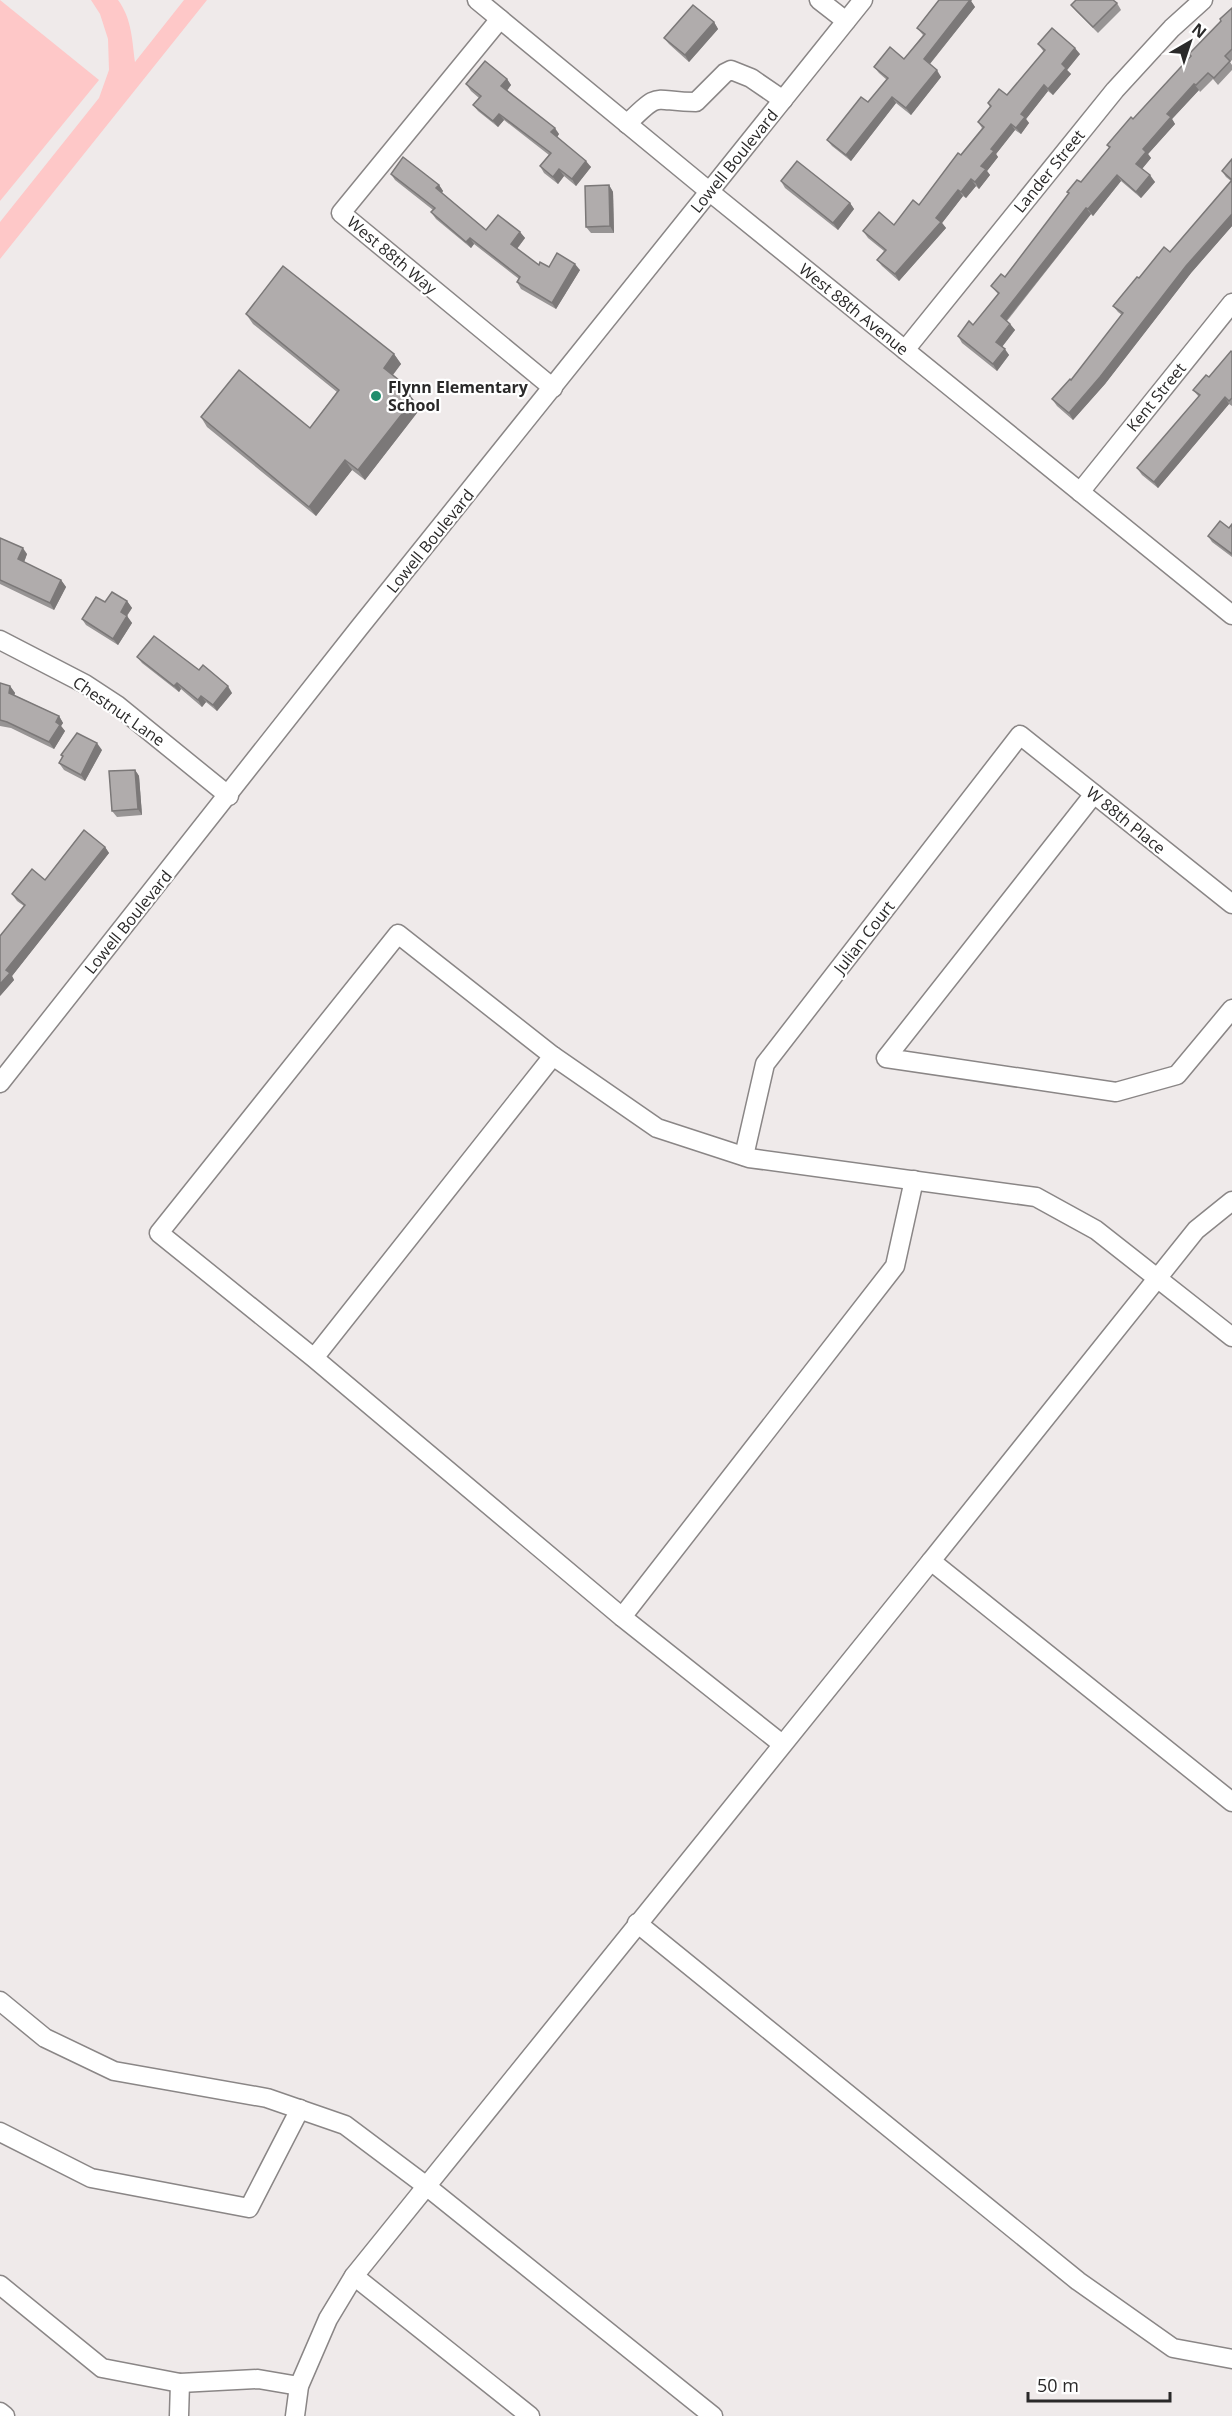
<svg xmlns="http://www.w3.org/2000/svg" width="1232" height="2416" font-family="'Open Sans',sans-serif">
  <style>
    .pitch { fill: #fec8c8 }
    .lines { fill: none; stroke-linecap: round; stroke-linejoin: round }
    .minor-casing { stroke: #8a8686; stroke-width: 21 }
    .minor { stroke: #fff; stroke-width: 18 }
    .wall { fill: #979494 }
    .shaded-wall { fill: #7b7878 }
    .building { fill: #b0acac; stroke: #7b7878; stroke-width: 1.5 }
    .poi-dot { fill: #1f8d6c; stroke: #fff; stroke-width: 2 }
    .labels { text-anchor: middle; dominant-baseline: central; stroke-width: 4.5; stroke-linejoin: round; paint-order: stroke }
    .street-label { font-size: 16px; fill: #2a2929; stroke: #fff }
    .poi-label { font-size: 16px; font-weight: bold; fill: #2a2929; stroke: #fff; text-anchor: start }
  </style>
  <rect width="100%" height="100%" fill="#efeaea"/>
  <!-- pitch -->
  <g class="pitch">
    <polygon points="0,0 99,80 0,201"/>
    <path d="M91 0H118C132 19 132 40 135 62L184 0H207L0 259V222L99 98 109 70 108 39 100 14Z"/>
  </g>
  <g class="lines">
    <defs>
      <g id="minor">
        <polyline points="477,0 710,192 1232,615"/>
        <polyline points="819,0 846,21"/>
        <polyline points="500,19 341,213 553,388"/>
        <path d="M627 124C662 89 652 102 696 102L725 73 731 70 751 78 783 100"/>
        <polyline points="905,350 1115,90 1172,28 1203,0"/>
        <polyline points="1080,492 1232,303"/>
        <polyline points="0,640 85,684 117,705 229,796"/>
        <polyline points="1094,794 886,1058 1116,1092 1177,1075 1232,1009"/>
        <polyline points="553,1056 657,1128 749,1158 1036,1197 1096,1230 1232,1337"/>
        <polyline points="0,1083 359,628 863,0"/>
        <polyline points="744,1156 765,1064 1020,735 1232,904"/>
        <polyline points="314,1358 553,1056 398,934 159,1233 314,1358 622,1617 782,1744"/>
        <polyline points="931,1561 1196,1230 1232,1201"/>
        <polyline points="622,1617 895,1266 914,1180"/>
        <polyline points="637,1923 1078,2281 1173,2348 1232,2359"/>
        <polyline points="0,2001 45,2038 114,2071 267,2098 345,2125 425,2185 713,2416"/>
        <polyline points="0,2132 91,2178 249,2208 300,2109"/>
        <polyline points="354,2276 530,2416"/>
        <polyline points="0,2285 102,2368 180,2383 258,2379 299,2386"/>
        <polyline points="0,2412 5,2416"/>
        <polyline points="179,2416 180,2383"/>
        <polyline points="295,2416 299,2386 328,2319 354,2276 931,1561 1232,1802"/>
      </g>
    </defs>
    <!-- minor casing -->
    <use href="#minor" class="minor-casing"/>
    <!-- minor -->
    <use href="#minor" class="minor"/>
  </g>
  <!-- wall -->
  <g class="wall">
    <polygon points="939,0 972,0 971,1 975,7 930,64 941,77 911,115 896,103 851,161 832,146 827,140 868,102 887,80 879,73 874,67 904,59 923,35 917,28"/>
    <polygon points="1117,3 1121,10 1098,33 1076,11 1071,5"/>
    <polygon points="1232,8 1232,60 1230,62 1232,65 1232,70 1218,85 1213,79 1200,92 1199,90 1172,119 1175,124 1148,154 1151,158 1142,169 1155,182 1141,198 1121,181 1093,216 1091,214 1007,321 1010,324 1015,330 1002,347 1009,355 997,371 962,343 958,336 973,325 998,294 991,286 1005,277 1069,194 1067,192 1081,182 1109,148 1107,145 1133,119 1191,56"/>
    <polygon points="714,22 718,29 689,62 669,44 664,38"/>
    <polygon points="1038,44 1080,54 1067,70 1071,74 1053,95 1048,91 1026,119 1029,123 1021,134 1015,130 996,154 998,157 987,171 990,175 979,189 976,186 966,198 963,196 942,223 946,228 899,281 882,266 877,260 884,251 868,238 863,231 894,225 919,205 982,128 978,122 990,107 988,103 1007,95 1044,52"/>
    <polygon points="507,79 511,85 507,90 559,134 557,137 591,167 576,186 564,176 558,184 544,173 540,166 549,155 504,120 498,127 478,111 473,105 479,98 471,91 466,84"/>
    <polygon points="1232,159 1232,226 1191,273 1105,384 1073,420 1057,406 1052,399 1071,380 1122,315 1118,312 1113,306 1139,278 1170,252 1231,181 1226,177 1222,171"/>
    <polygon points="391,174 439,185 443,191 442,193 486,230 520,232 525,238 517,249 539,265 549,267 580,270 556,309 521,289 517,282 519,279 474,244 471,248 436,219 431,212 433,210 395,180"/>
    <polygon points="781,181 850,203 854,209 838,230 785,188"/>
    <polygon points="609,185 613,192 614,233 591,233 586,227"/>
    <polygon points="246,314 394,354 401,364 393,375 405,385 411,394 410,396 420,409 365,480 352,470 316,516 207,427 201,417 310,428 337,392 253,324"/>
    <polygon points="1232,352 1232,406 1229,404 1158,488 1142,475 1137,468 1199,397 1193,390 1209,377"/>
    <polygon points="1232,524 1232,557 1212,542 1208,536 1229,528"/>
    <polygon points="0,538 27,554 24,562 61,580 66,587 54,610 0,584"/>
    <polygon points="127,601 132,608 127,616 132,623 118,645 86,625 82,619 105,602"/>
    <polygon points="137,657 232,693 217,711 206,702 202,707 181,689 179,692 142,663"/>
    <polygon points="0,683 10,686 15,693 14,695 59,716 63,723 61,726 65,731 54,749 11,728 0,726"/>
    <polygon points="102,750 85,781 64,770 59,763 62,757 61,755"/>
    <polygon points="135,770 139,776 142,815 117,817 112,811"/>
    <polygon points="105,847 109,853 12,976 14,980 0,996 24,906 17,901 12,894 45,880"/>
  </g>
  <!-- shaded-wall -->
  <g class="shaded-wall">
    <polygon points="968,0 972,0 971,1 975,7 928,66 924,59"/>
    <polygon points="714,22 718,29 689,62 685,55"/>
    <polygon points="1075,48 1080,54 1067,70 1071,74 1053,95 1048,89 1062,64"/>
    <polygon points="937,70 941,77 911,115 906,108"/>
    <polygon points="507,79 511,85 506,92 501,86"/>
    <polygon points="1194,84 1199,90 1172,119 1175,124 1148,154 1151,158 1141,170 1136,164 1143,149 1167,114"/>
    <polygon points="1044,85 1048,91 1026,119 1029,123 1021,134 1016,128 1021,114"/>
    <polygon points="892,97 896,103 851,161 846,155"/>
    <polygon points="499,114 504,120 498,127 493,121"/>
    <polygon points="1011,124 1015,130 996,154 998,157 987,171 990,175 979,189 975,182 981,166 991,149"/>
    <polygon points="555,128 559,134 556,139 551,132"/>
    <polygon points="586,161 591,167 576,186 572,179"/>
    <polygon points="559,169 564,176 558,184 553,177"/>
    <polygon points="1117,175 1121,181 1093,216 1088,209"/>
    <polygon points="1150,175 1155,182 1141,198 1136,192"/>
    <polygon points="971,179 976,186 966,198 961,192"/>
    <polygon points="439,185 443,191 440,195 436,188"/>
    <polygon points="609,185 613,192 614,233 610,226"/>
    <polygon points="958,190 963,196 942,223 946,228 899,281 895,274 936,218"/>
    <polygon points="850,203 854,209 838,230 833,223"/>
    <polygon points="1086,208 1091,214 1005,322 1001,316"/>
    <polygon points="1232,214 1232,226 1191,273 1105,384 1073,420 1069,413 1186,266"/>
    <polygon points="520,232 525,238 515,251 511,244"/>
    <polygon points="470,238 474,244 471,248 466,242"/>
    <polygon points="575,264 580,270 556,309 552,303"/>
    <polygon points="1010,324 1015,330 1001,348 996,342"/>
    <polygon points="1005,349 1009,355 997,371 993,364"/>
    <polygon points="394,354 401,364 391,377 384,368"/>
    <polygon points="405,385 411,394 410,398 403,388"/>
    <polygon points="1225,397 1229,404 1158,488 1154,482"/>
    <polygon points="413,400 420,409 365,480 358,470"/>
    <polygon points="345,460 352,470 316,516 309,507"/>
    <polygon points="23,548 27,554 23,565 18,559"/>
    <polygon points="61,580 66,587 54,610 50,603"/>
    <polygon points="127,601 132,608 125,618 121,612"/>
    <polygon points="127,616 132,623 118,645 113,639"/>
    <polygon points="177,683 181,689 179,692 174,686"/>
    <polygon points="10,686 15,693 13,699 9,693"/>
    <polygon points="228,686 232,693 217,711 213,705"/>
    <polygon points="201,696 206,702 202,707 198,700"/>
    <polygon points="59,716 63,723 61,726 65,731 54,749 49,742"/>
    <polygon points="97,743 102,750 85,781 81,775"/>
    <polygon points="135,770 139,776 142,815 138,809"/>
    <polygon points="105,847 109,853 12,976 14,980 0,996 0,984 6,970"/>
  </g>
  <!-- building -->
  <g class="building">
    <polygon points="939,0 970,0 924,59 937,70 906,108 892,97 846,155 827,140 861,97 868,102 888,78 874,67 890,47 904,59 925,34 917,28"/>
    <polygon points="1076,0 1113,0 1117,3 1093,27 1071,5"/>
    <polygon points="693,5 714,22 685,55 664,38"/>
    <polygon points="1232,8 1232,49 1225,56 1230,61 1214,78 1208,73 1196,85 1194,84 1167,114 1171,117 1143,149 1146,152 1136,164 1150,175 1136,192 1117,175 1088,209 1086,208 1001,316 1010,324 996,342 1005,349 993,364 958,336 969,321 973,325 999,293 991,286 1001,274 1005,277 1069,193 1067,192 1077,180 1081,182 1110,147 1107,145 1131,117 1133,119 1191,56 1189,54 1221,21 1220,19"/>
    <polygon points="1052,28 1075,48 1062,64 1066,68 1048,89 1044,85 1021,114 1025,117 1016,128 1011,124 991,149 994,151 981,166 986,169 975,182 971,179 961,192 958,190 936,218 941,222 895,274 877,260 886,250 863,231 879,212 894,225 913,200 919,205 958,153 961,155 984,127 978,122 991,106 988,103 999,89 1007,95 1045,50 1038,44"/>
    <polygon points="485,61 507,79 501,86 555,128 551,132 586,161 572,179 559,169 553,177 540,166 551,153 499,114 493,121 473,105 481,96 466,84"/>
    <polygon points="403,157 439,185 436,188 486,230 498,215 520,232 511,244 539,265 540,262 549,267 557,253 575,264 552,303 517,282 520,277 470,238 466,242 431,212 435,208 391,174"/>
    <polygon points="1232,159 1232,180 1222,171"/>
    <polygon points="797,161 850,203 833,223 781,181"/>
    <polygon points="1232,180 1232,214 1186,266 1100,377 1069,413 1052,399 1070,379 1071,380 1123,313 1113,306 1137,277 1139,278 1164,247 1170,252"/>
    <polygon points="609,185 610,226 586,227 585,186"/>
    <polygon points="283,266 394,354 384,368 405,385 403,388 413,400 358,470 345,460 309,507 201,417 239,370 310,428 339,390 246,314"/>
    <polygon points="1231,351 1232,352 1232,398 1229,401 1225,397 1154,482 1137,468 1200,395 1193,390 1206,375 1209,377"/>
    <polygon points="1220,521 1229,528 1232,524 1232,554 1208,536"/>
    <polygon points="0,538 23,548 18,559 61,580 50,603 0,580"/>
    <polygon points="112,592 127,601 121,612 127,616 113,639 82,619 96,597 105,602"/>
    <polygon points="154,636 199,670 203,665 228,686 213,705 201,696 198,700 177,683 174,686 137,657"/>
    <polygon points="0,683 10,686 9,693 59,716 56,722 60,725 49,742 7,722 0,720"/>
    <polygon points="77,733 97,743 81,775 59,763 63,756 61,755"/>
    <polygon points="135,770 138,809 112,811 109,771"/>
    <polygon points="84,830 105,847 6,970 10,973 0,984 0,936 25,905 12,894 32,869 45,880"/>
  </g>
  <!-- markers -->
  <circle class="poi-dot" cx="376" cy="396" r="6"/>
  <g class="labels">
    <!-- street labels -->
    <g class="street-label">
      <text transform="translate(734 161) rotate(-51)">Lowell Boulevard</text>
      <text transform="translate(1049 171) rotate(-51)">Lander Street</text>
      <text transform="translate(392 255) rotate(40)">West 88th Way</text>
      <text transform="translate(854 309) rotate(39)">West 88th Avenue</text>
      <text transform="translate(1156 397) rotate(-51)">Kent Street</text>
      <text transform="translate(430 541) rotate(-51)">Lowell Boulevard</text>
      <text transform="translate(119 711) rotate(35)">Chestnut Lane</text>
      <text transform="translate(1126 820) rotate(39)">W 88th Place</text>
      <text transform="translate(128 922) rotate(-51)">Lowell Boulevard</text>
      <text transform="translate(864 937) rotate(-52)">Julian Court</text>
    </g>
    <!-- poi labels -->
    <g class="poi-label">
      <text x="388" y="387">Flynn Elementary<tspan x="388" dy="18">School</tspan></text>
    </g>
  </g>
  <!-- north arrow -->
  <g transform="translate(1190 42) rotate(39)" stroke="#ffffff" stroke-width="4.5" paint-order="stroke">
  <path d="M0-4.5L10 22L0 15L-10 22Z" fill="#2a2929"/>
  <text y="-9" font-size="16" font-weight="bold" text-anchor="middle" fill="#2a2929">N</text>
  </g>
  <!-- scale -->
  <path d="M1028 2392v9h142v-9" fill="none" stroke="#2a2929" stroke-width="3"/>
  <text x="1037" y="2392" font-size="18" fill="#2a2929" stroke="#ffffff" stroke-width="4.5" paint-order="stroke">50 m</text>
</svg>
